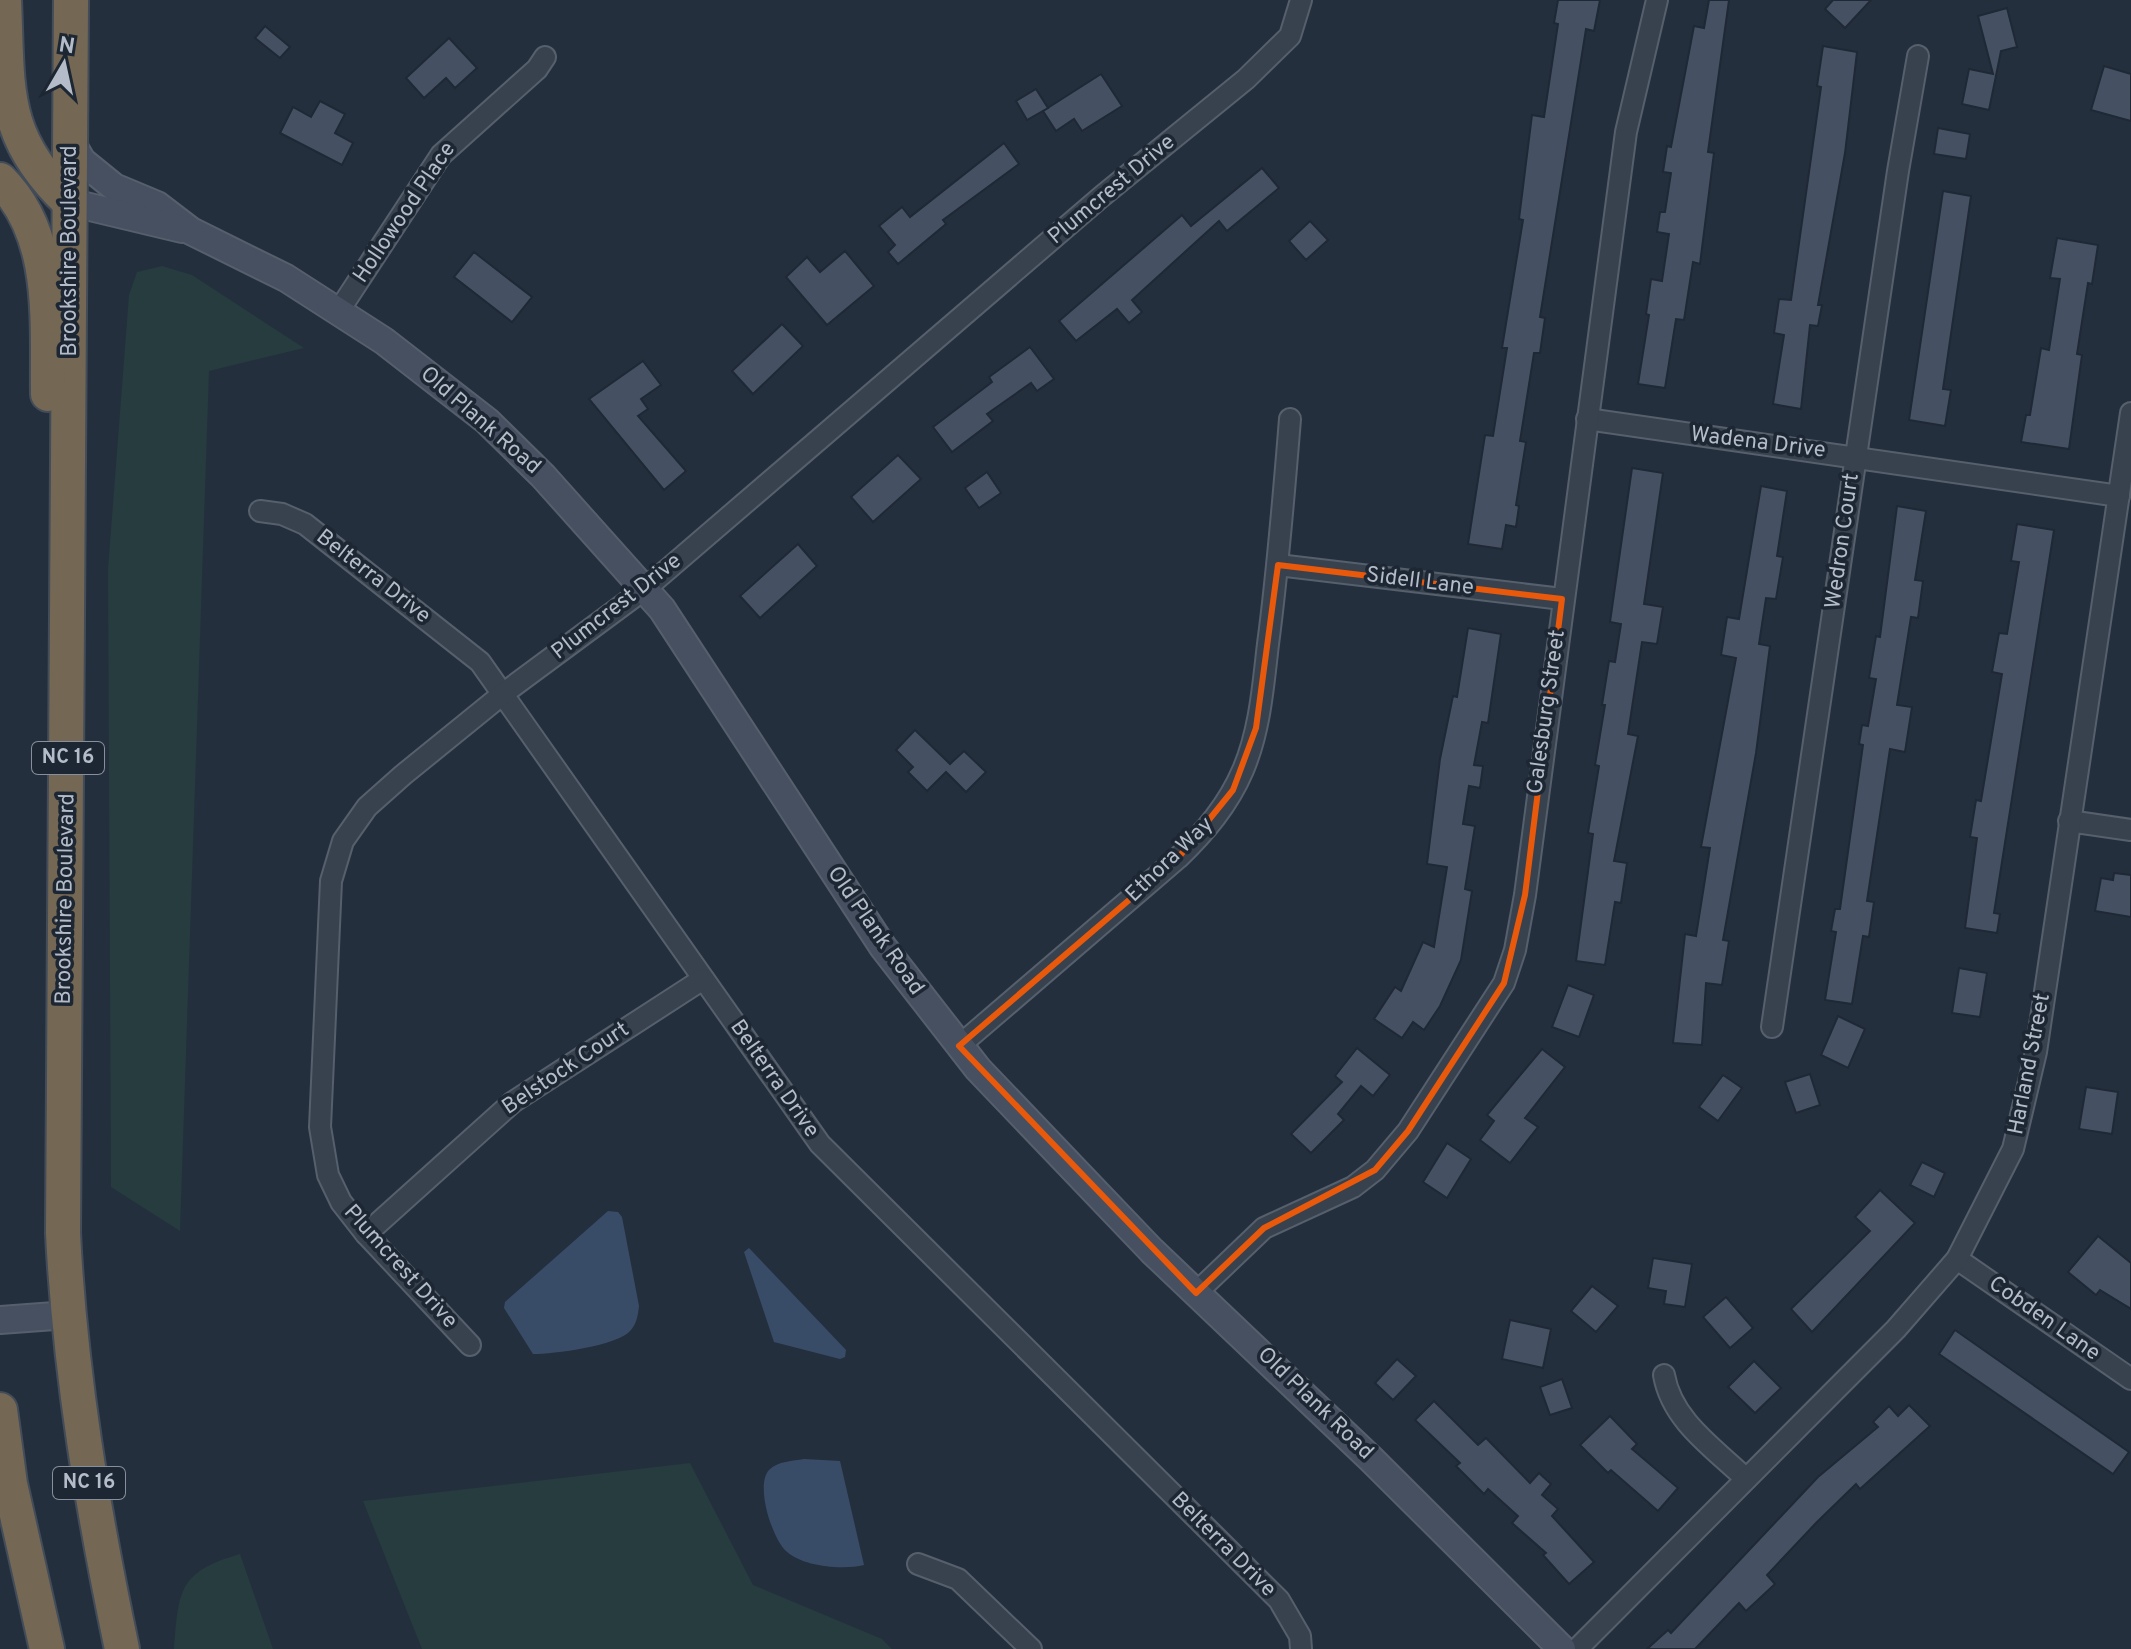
<svg xmlns="http://www.w3.org/2000/svg" width="2131" height="1649" font-family="Overpass,sans-serif">
  <style>
    .green { fill: #263c3f }
    .water { fill: #394c67 }
    .building { fill: #455162; stroke: #1f2835; stroke-width: 2 }
    .lines { fill: none; stroke-linecap: round; stroke-linejoin: round }
    .street-casing { stroke: #565f6c; stroke-width: 24 }
    .secondary-casing { stroke: #565f6c; stroke-width: 30 }
    .highway-casing { stroke: #434c59; stroke-width: 38 }
    .street { stroke: #38414e; stroke-width: 20 }
    .secondary { stroke: #465061; stroke-width: 26 }
    .highway { stroke: #746855; stroke-width: 34 }
    .marked { fill: none; stroke: #e8590c; stroke-width: 6; stroke-linejoin: round }
    .labels { text-anchor: middle; dominant-baseline: central; stroke-width: 7; stroke-linejoin: round; paint-order: stroke }
    .shield { fill: #1d2633; stroke: #878f9c; stroke-width: 2 }
    .shield-label { font-size: 20px; font-weight: bold; fill: #b4bcc9 }
    .street-label { font-size: 22px; fill: #b4bcc9; stroke: #1d2633 }
  </style>
  <rect width="100%" height="100%" fill="#242f3e"/>
  <!-- green -->
  <g class="green">
    <polygon points="162,266 192,275 304,348 209,371 180,1231 111,1187 108,569 129,295 137,272"/>
    <polygon points="690,1463 753,1585 882,1639 892,1649 422,1649 363,1501"/>
    <path d="M240 1554 273 1649H174C179 1590 178 1572 240 1554Z"/>
  </g>
  <!-- water -->
  <g class="water">
    <path d="M608 1211 618 1212 622 1217 639 1306C638 1314 637 1323 631 1330 618 1346 553 1354 533 1354L504 1308 505 1302Z"/>
    <polygon points="749,1248 846,1350 845,1357 840,1359 774,1342 744,1252"/>
    <path d="M804 1459 840 1461 864 1565C843 1570 803 1567 786 1551 772 1538 755 1485 769 1470 778 1461 793 1461 804 1459Z"/>
  </g>
  <!-- building -->
  <g class="building">
    <polygon points="1558,0 1600,0 1594,31 1586,29 1540,317 1545,318 1540,353 1534,353 1520,441 1526,442 1516,505 1519,506 1516,527 1506,525 1502,549 1468,544 1485,435 1493,436 1507,348 1502,348 1523,220 1519,219 1532,115 1544,117 1558,24 1554,23"/>
    <polygon points="1709,0 1729,0 1708,152 1714,153 1700,264 1693,262 1684,320 1676,319 1665,388 1638,384 1649,315 1646,314 1651,279 1662,281 1669,234 1657,232 1660,212 1665,212 1671,173 1663,172 1667,146 1671,147 1694,26 1704,28"/>
    <polygon points="1833,0 1871,0 1845,28 1825,9"/>
    <polygon points="2007,8 2017,47 2001,51 1989,110 1962,104 1969,69 1993,74 1978,16"/>
    <polygon points="265,26 290,47 280,58 255,38"/>
    <polygon points="449,38 477,68 455,88 446,78 424,98 406,78"/>
    <polygon points="1823,46 1857,52 1845,153 1818,305 1822,305 1818,326 1810,325 1801,409 1773,404 1784,335 1774,333 1779,299 1791,300 1821,87 1817,86"/>
    <polygon points="2104,66 2131,74 2131,121 2091,110"/>
    <polygon points="1101,74 1122,106 1082,131 1074,119 1056,131 1043,111"/>
    <polygon points="1036,89 1048,108 1027,120 1016,101"/>
    <polygon points="320,101 345,114 335,133 353,143 342,165 280,133 293,107 311,117"/>
    <polygon points="1938,128 1970,134 1966,159 1934,154"/>
    <polygon points="1004,143 1019,164 943,220 946,224 898,264 888,252 895,245 879,226 902,207 910,217"/>
    <polygon points="1262,168 1279,188 1227,231 1219,221 1132,300 1142,312 1129,323 1117,309 1076,341 1059,321 1182,215 1191,226"/>
    <polygon points="1943,191 1971,196 1943,389 1951,390 1945,426 1909,420"/>
    <polygon points="1310,221 1328,240 1306,260 1289,241"/>
    <polygon points="2057,238 2098,245 2092,284 2088,283 2077,354 2082,355 2069,449 2021,442 2026,415 2030,415 2041,348 2049,350 2060,279 2050,278"/>
    <polygon points="845,251 874,286 827,325 786,277 807,257 820,272"/>
    <polygon points="474,252 532,297 512,322 454,277"/>
    <polygon points="782,324 803,346 753,394 732,371"/>
    <polygon points="1030,347 1054,379 1037,391 1031,383 987,414 993,421 952,452 933,427 992,382 989,377"/>
    <polygon points="643,361 661,385 641,399 648,409 638,416 686,471 664,490 589,399"/>
    <polygon points="898,455 921,479 873,522 851,497"/>
    <polygon points="1632,468 1663,473 1644,604 1663,607 1657,644 1642,642 1628,734 1638,736 1614,861 1627,863 1621,903 1615,902 1605,965 1576,961 1593,834 1588,833 1599,766 1595,765 1605,705 1602,705 1609,661 1615,662 1621,624 1610,622"/>
    <polygon points="987,472 1001,493 979,508 965,488"/>
    <polygon points="1761,486 1787,491 1777,556 1783,557 1776,599 1766,598 1759,644 1770,646 1756,753 1723,940 1729,941 1722,985 1706,983 1702,1045 1673,1043 1685,934 1696,936 1710,848 1701,847 1736,658 1721,655 1727,617 1739,619"/>
    <polygon points="1897,506 1926,511 1915,580 1923,581 1918,618 1911,617 1897,705 1912,707 1905,752 1890,749 1867,901 1874,902 1869,937 1863,936 1852,1004 1825,1000 1836,932 1831,931 1835,909 1840,909 1863,745 1859,744 1862,725 1868,726 1876,679 1869,678 1876,636 1880,637"/>
    <polygon points="2017,524 2054,530 1994,913 2000,914 1997,933 1965,928 1977,838 1970,837 1976,800 1981,801 2002,674 1992,672 1999,633 2007,634 2019,562 2011,561"/>
    <polygon points="798,544 817,566 760,618 740,596"/>
    <polygon points="1468,628 1501,634 1488,723 1482,722 1474,765 1483,766 1480,788 1469,786 1463,824 1475,826 1465,889 1472,891 1461,960 1440,1006 1424,1030 1413,1022 1402,1038 1374,1019 1395,987 1401,991 1423,942 1434,947 1447,867 1427,864 1440,759 1453,696 1457,697"/>
    <polygon points="915,730 950,764 964,751 986,772 966,792 946,772 927,791 908,772 913,767 896,750"/>
    <polygon points="2114,873 2131,875 2131,917 2095,911 2101,878 2113,880"/>
    <polygon points="1959,968 1987,973 1980,1017 1952,1013"/>
    <polygon points="1568,985 1594,995 1579,1037 1552,1027"/>
    <polygon points="1838,1016 1865,1029 1848,1068 1821,1055"/>
    <polygon points="1357,1048 1390,1075 1373,1096 1361,1086 1338,1114 1344,1120 1311,1153 1291,1134 1342,1082 1335,1076"/>
    <polygon points="1542,1049 1565,1067 1525,1118 1538,1127 1510,1163 1480,1140 1494,1121 1487,1115"/>
    <polygon points="1810,1074 1820,1105 1796,1113 1785,1082"/>
    <polygon points="1723,1075 1742,1088 1718,1121 1699,1107"/>
    <polygon points="2086,1087 2118,1092 2112,1134 2079,1129"/>
    <polygon points="1447,1143 1471,1159 1447,1198 1423,1182"/>
    <polygon points="1922,1162 1945,1173 1934,1197 1910,1185"/>
    <polygon points="1880,1190 1915,1223 1812,1332 1791,1309 1870,1231 1855,1217"/>
    <polygon points="2098,1236 2131,1263 2131,1309 2100,1290 2096,1295 2068,1272"/>
    <polygon points="1653,1258 1692,1264 1685,1307 1664,1304 1666,1291 1648,1288"/>
    <polygon points="1592,1286 1618,1306 1596,1332 1571,1311"/>
    <polygon points="1726,1297 1753,1328 1730,1348 1703,1317"/>
    <polygon points="1510,1320 1551,1329 1543,1368 1502,1359"/>
    <polygon points="1955,1330 2129,1452 2113,1474 1939,1354"/>
    <polygon points="1397,1359 1416,1376 1393,1400 1375,1383"/>
    <polygon points="1754,1361 1781,1388 1755,1413 1728,1387"/>
    <polygon points="1562,1379 1572,1408 1550,1415 1540,1387"/>
    <polygon points="1434,1401 1478,1445 1486,1438 1530,1483 1539,1473 1551,1484 1542,1495 1558,1509 1552,1516 1594,1562 1569,1584 1543,1555 1546,1553 1512,1523 1518,1516 1488,1489 1484,1494 1456,1466 1460,1463 1415,1420"/>
    <polygon points="1909,1405 1930,1426 1860,1489 1856,1484 1816,1523 1767,1575 1775,1584 1746,1611 1739,1603 1695,1649 1647,1649 1668,1630 1671,1633 1818,1477 1878,1427 1873,1422 1889,1406 1898,1416"/>
    <polygon points="1610,1416 1637,1444 1632,1449 1678,1488 1658,1511 1611,1470 1608,1473 1580,1445"/>
  </g>
  <g class="lines">
    <defs>
      <g id="street">
        <polyline points="340,309 441,155 537,69 545,57"/>
        <polyline points="1587,419 2119,496"/>
        <polyline points="260,511 282,514 305,524 480,662 820,1144 1279,1600 1300,1636 1301,1649"/>
        <polyline points="1278,565 1562,599"/>
        <polyline points="2069,821 2131,830"/>
        <polyline points="1772,1027 1898,171 1918,56"/>
        <path d="M959 1046 1178 858C1205 832 1228 805 1243 770 1260 730 1263 687 1268 644 1278 569 1284 494 1290 419"/>
        <polyline points="366,1234 513,1102 703,979"/>
        <polyline points="1957,1259 2131,1379"/>
        <polyline points="1196,1293 1264,1228 1353,1187 1375,1170 1408,1131 1504,983 1515,950 1525,895 1626,132 1657,0"/>
        <polyline points="470,1345 366,1234 341,1202 328,1175 320,1127 331,881 343,841 367,807 403,775 504,693 646,588 1101,197 1246,79 1290,36 1301,0"/>
        <path d="M1664 1375C1672 1421 1714 1448 1746 1479"/>
        <polyline points="918,1564 958,1579 1031,1649"/>
        <polyline points="1577,1649 1896,1329 1957,1259 2013,1149 2036,1052 2131,413"/>
      </g>
      <g id="secondary">
        <polyline points="70,140 82,161 114,187 157,205 191,231 286,278 384,341 487,421 543,476 662,609 883,947 978,1069 1152,1251 1371,1459 1562,1649"/>
        <polyline points="69,202 182,229"/>
        <polyline points="0,1320 68,1315"/>
      </g>
      <g id="highway">
        <path d="M4 0C8 88 0 137 69 202"/>
        <path d="M71 0 63 1233C70 1374 93 1511 122 1649"/>
        <path d="M0 180C56 235 47 322 48 394"/>
        <polyline points="0,1410 10,1484 47,1649"/>
      </g>
    </defs>
    <!-- street casing -->
    <use href="#street" class="street-casing"/>
    <!-- secondary casing -->
    <use href="#secondary" class="secondary-casing"/>
    <!-- highway casing -->
    <use href="#highway" class="highway-casing"/>
    <!-- street -->
    <use href="#street" class="street"/>
    <!-- secondary -->
    <use href="#secondary" class="secondary"/>
    <!-- highway -->
    <use href="#highway" class="highway"/>
  </g>
  <!-- marked area -->
  <path class="marked" d="M1278 565 1562 599 1525 895 1504 983 1408 1131 1375 1170 1264 1228 1196 1293 959 1046 1178 858 1233 790 1256 728Z"/>
  <g class="labels">
    <!-- shield labels -->
    <g class="shield">
      <rect x="32" y="742" width="72" height="32" rx="6"/>
      <rect x="53" y="1467" width="72" height="32" rx="6"/>
    </g>
    <g class="shield-label">
      <text x="68" y="758">NC 16</text>
      <text x="89" y="1483">NC 16</text>
    </g>
    <!-- street labels -->
    <g class="street-label">
      <text transform="translate(1112 190) rotate(-40)">Plumcrest Drive</text>
      <text transform="translate(405 213) rotate(-56)">Hollowood Place</text>
      <text transform="translate(70 251) rotate(-90)">Brookshire Boulevard</text>
      <text transform="translate(480 421) rotate(41)">Old Plank Road</text>
      <text transform="translate(1758 443) rotate(7)">Wadena Drive</text>
      <text transform="translate(1843 541) rotate(-82)">Wedron Court</text>
      <text transform="translate(373 577) rotate(38)">Belterra Drive</text>
      <text transform="translate(1420 582) rotate(7)">Sidell Lane</text>
      <text transform="translate(617 607) rotate(-38)">Plumcrest Drive</text>
      <text transform="translate(1547 712) rotate(-82)">Galesburg Street</text>
      <text transform="translate(1170 860) rotate(-44)">Ethora Way</text>
      <text transform="translate(66 899) rotate(-89)">Brookshire Boulevard</text>
      <text transform="translate(875 931) rotate(55)">Old Plank Road</text>
      <text transform="translate(2030 1064) rotate(-79)">Harland Street</text>
      <text transform="translate(566 1069) rotate(-34)">Belstock Court</text>
      <text transform="translate(774 1079) rotate(55)">Belterra Drive</text>
      <text transform="translate(400 1267) rotate(48)">Plumcrest Drive</text>
      <text transform="translate(2044 1319) rotate(35)">Cobden Lane</text>
      <text transform="translate(1315 1404) rotate(44)">Old Plank Road</text>
      <text transform="translate(1223 1545) rotate(45)">Belterra Drive</text>
    </g>
  </g>
  <!-- north arrow -->
  <g transform="translate(64 64) rotate(9)" stroke="#1d2633" stroke-width="6" paint-order="stroke">
  <path d="M0-6L14 30L0 20L-14 30Z" fill="#b4bcc9"/>
  <text y="-12" font-size="22" font-weight="bold" text-anchor="middle" fill="#b4bcc9">N</text>
  </g>
</svg>
